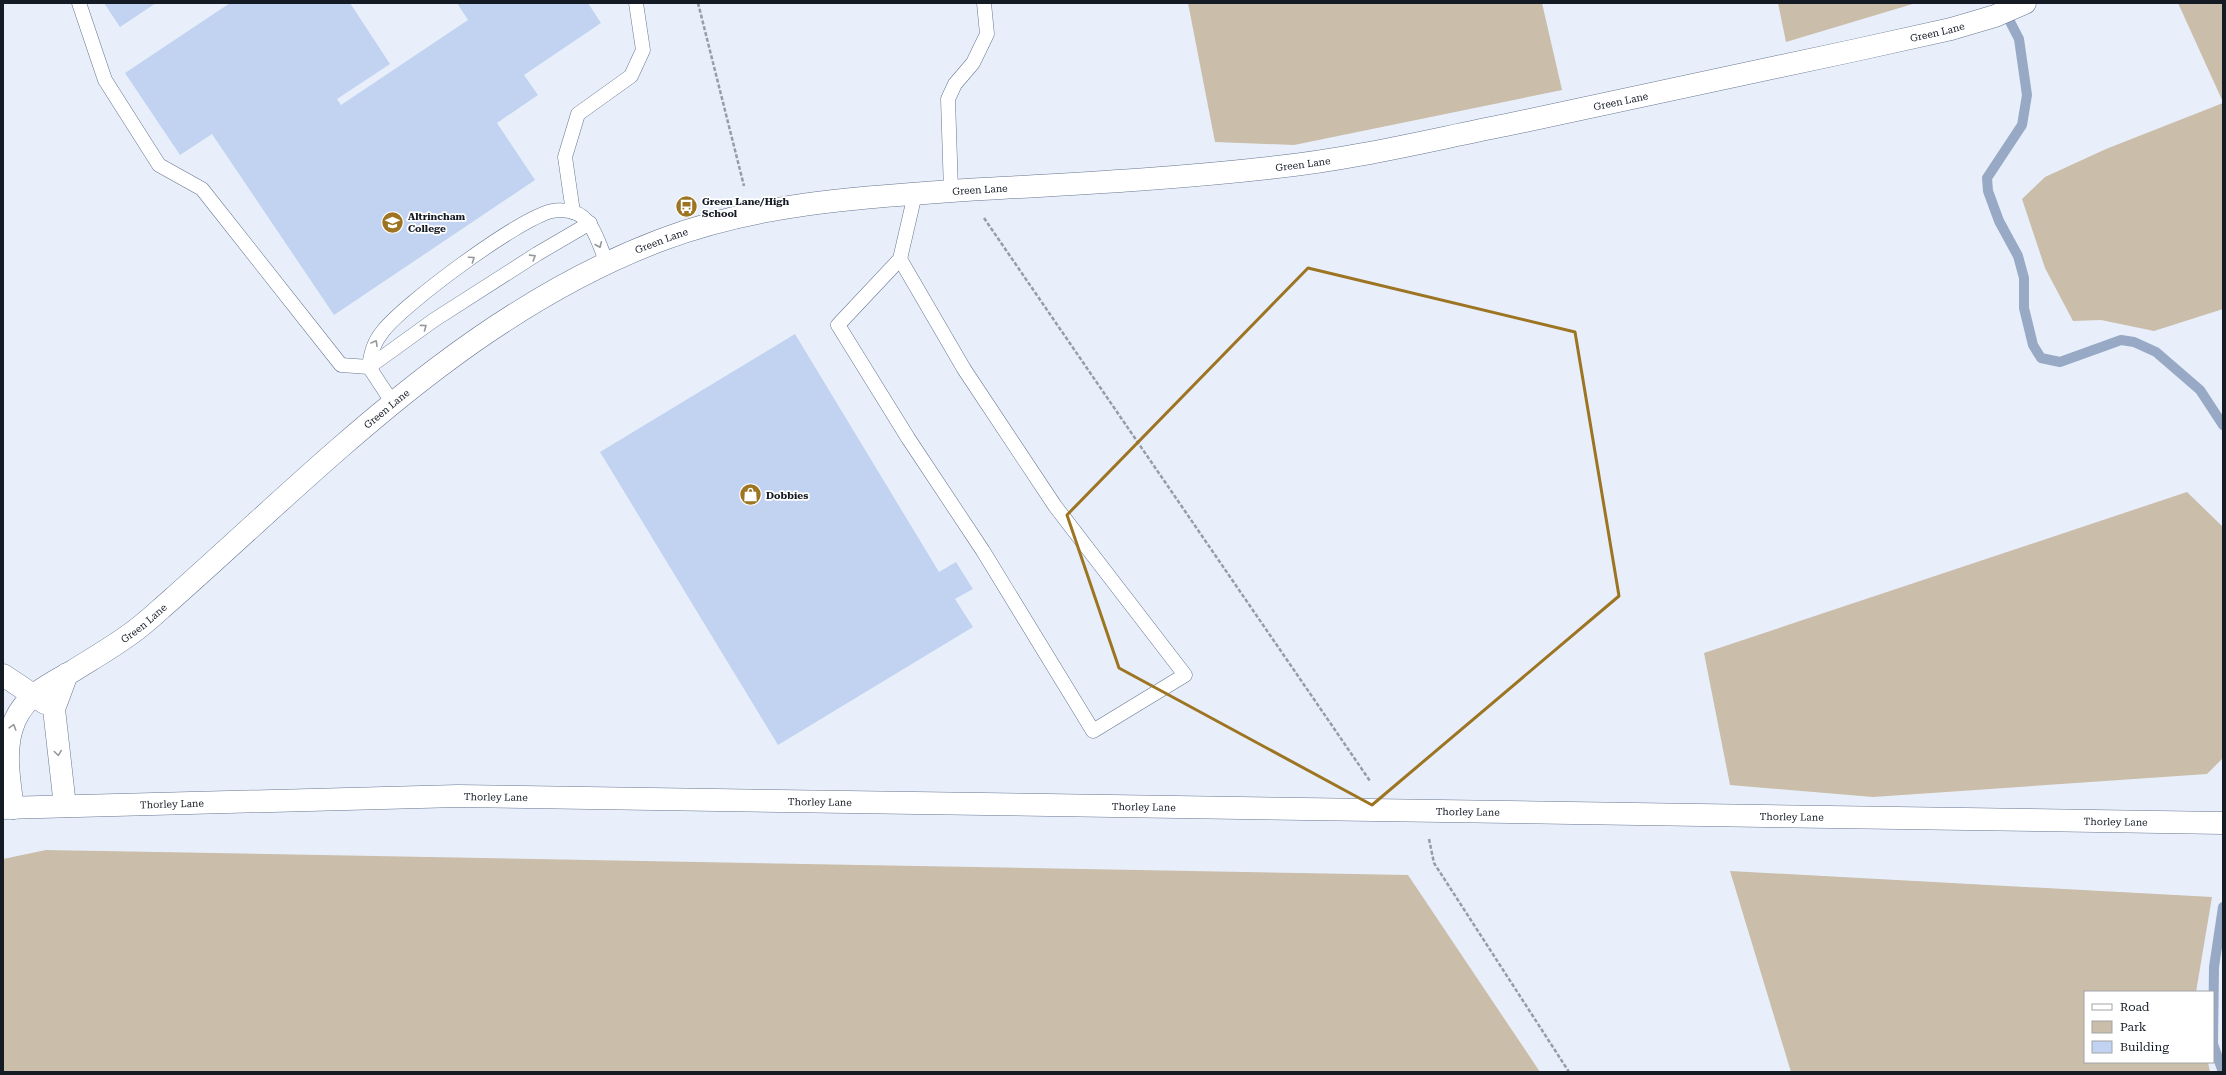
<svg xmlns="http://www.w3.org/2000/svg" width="2226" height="1075" font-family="'Roboto Serif',serif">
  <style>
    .green { fill: #cabda9 }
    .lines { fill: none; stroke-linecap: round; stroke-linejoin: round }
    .stream { stroke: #98a9c5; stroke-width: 10 }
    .building { fill: #c1d3f0 }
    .lane-casing { stroke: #677690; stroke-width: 15 }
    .street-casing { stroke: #677690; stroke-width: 23 }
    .primary-casing { stroke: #677690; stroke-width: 23 }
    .path { stroke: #969da8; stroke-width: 2.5; stroke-dasharray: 4 2; stroke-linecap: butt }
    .lane { stroke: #fff; stroke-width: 14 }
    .street { stroke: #fff; stroke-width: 22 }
    .primary { stroke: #fff; stroke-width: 22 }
    .oneway { stroke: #96989d }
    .marked { fill: none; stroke: #9d7522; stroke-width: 3; stroke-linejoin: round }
    .labels { text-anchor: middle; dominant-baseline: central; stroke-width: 3.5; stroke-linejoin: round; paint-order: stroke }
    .street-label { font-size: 10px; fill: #151b25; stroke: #fff }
    .poi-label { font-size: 10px; font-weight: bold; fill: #151b25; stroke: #fff; text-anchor: start }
  </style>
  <rect width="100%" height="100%" fill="#e8effb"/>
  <!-- green -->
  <g class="green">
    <polygon points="1188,3 1542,3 1562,90 1294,145 1215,142"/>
    <polygon points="1778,3 1916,3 1786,42"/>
    <polygon points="2178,3 2223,3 2223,102"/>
    <polygon points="2223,103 2223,309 2154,331 2101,320 2073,321 2045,268 2022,199 2045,177 2106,149"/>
    <polygon points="2187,492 2223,527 2223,758 2207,774 1873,797 1730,785 1704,653"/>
    <polygon points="46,850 1408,875 1540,1072 3,1072 3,859"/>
    <polygon points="1730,871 2212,897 2196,992 2085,992 2085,1062 2208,1062 2210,1072 1791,1072"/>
  </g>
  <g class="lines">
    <!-- stream -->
    <g class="stream">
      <polyline points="2004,10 2019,39 2027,95 2022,125 1987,178 1988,191 1999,221 2018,256 2024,278 2024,308 2033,345 2041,358 2060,362 2121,340 2134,342 2156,352 2200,390 2223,425"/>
      <polyline points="2223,907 2214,967 2213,1044 2223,1072"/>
    </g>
  </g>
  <!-- building -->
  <g class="building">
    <polygon points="104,3 156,3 120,27"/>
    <polygon points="230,3 350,3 390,64 337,99 341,105 468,20 457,3 588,3 601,23 524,75 538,95 497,123 535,180 334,315 212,134 180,155 125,73"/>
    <polygon points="795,334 939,572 956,562 973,589 955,599 973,627 778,745 600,452"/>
  </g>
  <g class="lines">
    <defs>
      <g id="lane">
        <polyline points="79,3 105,80 159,165 202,189 341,365 369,367 434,320 537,254 590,223"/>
        <polyline points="951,191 948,99 955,84 973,63 987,34 984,3"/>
        <polyline points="573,212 565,157 578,114 631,76 643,50 636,3"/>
        <polygon points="900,259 964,369 1055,506 1185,675 1093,731 983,551 908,438 838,325"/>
        <polyline points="900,259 915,194"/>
        <path d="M392 402 369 367C371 352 374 342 383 331 405 303 518 219 552 211 557 210 568 210 573 212 594 218 599 246 607 263"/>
      </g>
      <g id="street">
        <polyline points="3,675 45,703"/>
        <polyline points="65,806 54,709 67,674"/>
        <path id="s1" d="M13 808C9 779 3 747 15 720 27 694 50 684 73 671 92 659 111 648 129 635 144 625 158 611 172 599 323 465 468 313 661 240 758 203 863 197 966 190 1070 184 1174 179 1277 167 1354 159 1430 140 1506 125 1655 94 1803 62 1951 29L1995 16 2025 3"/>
      </g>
      <g id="primary">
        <path id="s2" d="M3 808 458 796 2223 823"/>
      </g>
    </defs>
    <!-- lane casing -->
    <use href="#lane" class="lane-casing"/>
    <!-- street casing -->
    <use href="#street" class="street-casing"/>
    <!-- primary casing -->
    <use href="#primary" class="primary-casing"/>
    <!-- path -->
    <g class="path">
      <polyline points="698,3 744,186"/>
      <polyline points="984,218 1370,781"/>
      <polyline points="1429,839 1434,863 1569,1072"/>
    </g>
    <!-- lane -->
    <use href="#lane" class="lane"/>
    <!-- street -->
    <use href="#street" class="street"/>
    <!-- primary -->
    <use href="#primary" class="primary"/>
  </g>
  <!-- one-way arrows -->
  <defs><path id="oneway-chevron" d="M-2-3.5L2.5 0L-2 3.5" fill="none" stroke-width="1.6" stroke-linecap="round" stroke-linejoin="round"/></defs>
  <g class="oneway">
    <use href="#oneway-chevron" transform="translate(599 245) rotate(67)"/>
    <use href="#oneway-chevron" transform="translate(533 257) rotate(-32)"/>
    <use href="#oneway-chevron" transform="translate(472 259) rotate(-35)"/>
    <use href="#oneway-chevron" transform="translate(424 327) rotate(-36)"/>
    <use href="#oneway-chevron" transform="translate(375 343) rotate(-60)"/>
    <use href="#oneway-chevron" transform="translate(13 727) rotate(-73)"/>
    <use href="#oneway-chevron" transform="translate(58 753) rotate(82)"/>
  </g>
  <!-- marked area -->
  <path class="marked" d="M1308 268 1575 332 1619 596 1372 805 1119 668 1067 515Z"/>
  <!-- icons -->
  <defs>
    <symbol id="bus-disc" viewBox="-11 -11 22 22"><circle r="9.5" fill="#9d7522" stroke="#fff"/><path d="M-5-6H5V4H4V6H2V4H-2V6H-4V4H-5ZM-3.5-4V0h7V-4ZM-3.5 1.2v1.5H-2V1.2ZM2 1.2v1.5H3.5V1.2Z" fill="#fff"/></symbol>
    <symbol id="school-disc" viewBox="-11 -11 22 22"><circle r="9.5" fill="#9d7522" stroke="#fff"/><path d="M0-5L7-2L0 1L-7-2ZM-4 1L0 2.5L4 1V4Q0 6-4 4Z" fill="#fff"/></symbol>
    <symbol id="shop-disc" viewBox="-11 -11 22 22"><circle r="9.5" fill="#9d7522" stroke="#fff"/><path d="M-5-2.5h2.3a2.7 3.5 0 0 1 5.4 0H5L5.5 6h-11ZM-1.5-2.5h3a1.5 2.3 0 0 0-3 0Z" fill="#fff"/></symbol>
  </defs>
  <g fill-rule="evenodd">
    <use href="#bus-disc" x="674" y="194" width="25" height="25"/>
    <use href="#school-disc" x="380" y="210" width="25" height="25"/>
    <use href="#shop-disc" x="738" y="482" width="25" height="25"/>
  </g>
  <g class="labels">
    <!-- street labels -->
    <g class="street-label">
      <text stroke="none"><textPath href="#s1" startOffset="2196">Green Lane</textPath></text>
      <text stroke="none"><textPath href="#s1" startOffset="1872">Green Lane</textPath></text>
      <text stroke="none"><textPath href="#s1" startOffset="1548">Green Lane</textPath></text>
      <text stroke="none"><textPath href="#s1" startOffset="1224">Green Lane</textPath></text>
      <text stroke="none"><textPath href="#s1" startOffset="900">Green Lane</textPath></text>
      <text stroke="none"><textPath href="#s1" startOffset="576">Green Lane</textPath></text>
      <text stroke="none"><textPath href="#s1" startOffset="252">Green Lane</textPath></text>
      <text stroke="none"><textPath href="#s2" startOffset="493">Thorley Lane</textPath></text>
      <text stroke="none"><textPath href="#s2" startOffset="817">Thorley Lane</textPath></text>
      <text stroke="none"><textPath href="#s2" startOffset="169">Thorley Lane</textPath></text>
      <text stroke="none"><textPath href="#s2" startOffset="1141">Thorley Lane</textPath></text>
      <text stroke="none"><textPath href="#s2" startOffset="1465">Thorley Lane</textPath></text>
      <text stroke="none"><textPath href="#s2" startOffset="1789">Thorley Lane</textPath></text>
      <text stroke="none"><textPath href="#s2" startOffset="2113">Thorley Lane</textPath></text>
    </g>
    <!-- poi labels -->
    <g class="poi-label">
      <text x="702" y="201">Green Lane/High<tspan x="702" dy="12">School</tspan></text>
      <text x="408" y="216">Altrincham<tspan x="408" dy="12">College</tspan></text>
      <text x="766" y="495">Dobbies</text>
    </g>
  </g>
  <!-- border -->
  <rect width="2226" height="1075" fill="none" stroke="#151b25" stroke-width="8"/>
  <!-- legend -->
  <rect x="2084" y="991" width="130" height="72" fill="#ffffff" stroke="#a1a4a8"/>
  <rect x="2092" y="1004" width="20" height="6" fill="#ffffff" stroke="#a1a4a8"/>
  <text x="2120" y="1011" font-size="12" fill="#151b25">Road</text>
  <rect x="2092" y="1021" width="20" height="12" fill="#cabda9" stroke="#a1a4a8"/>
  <text x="2120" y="1031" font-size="12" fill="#151b25">Park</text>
  <rect x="2092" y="1041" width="20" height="12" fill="#c1d3f0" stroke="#a1a4a8"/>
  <text x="2120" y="1051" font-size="12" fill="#151b25">Building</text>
</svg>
